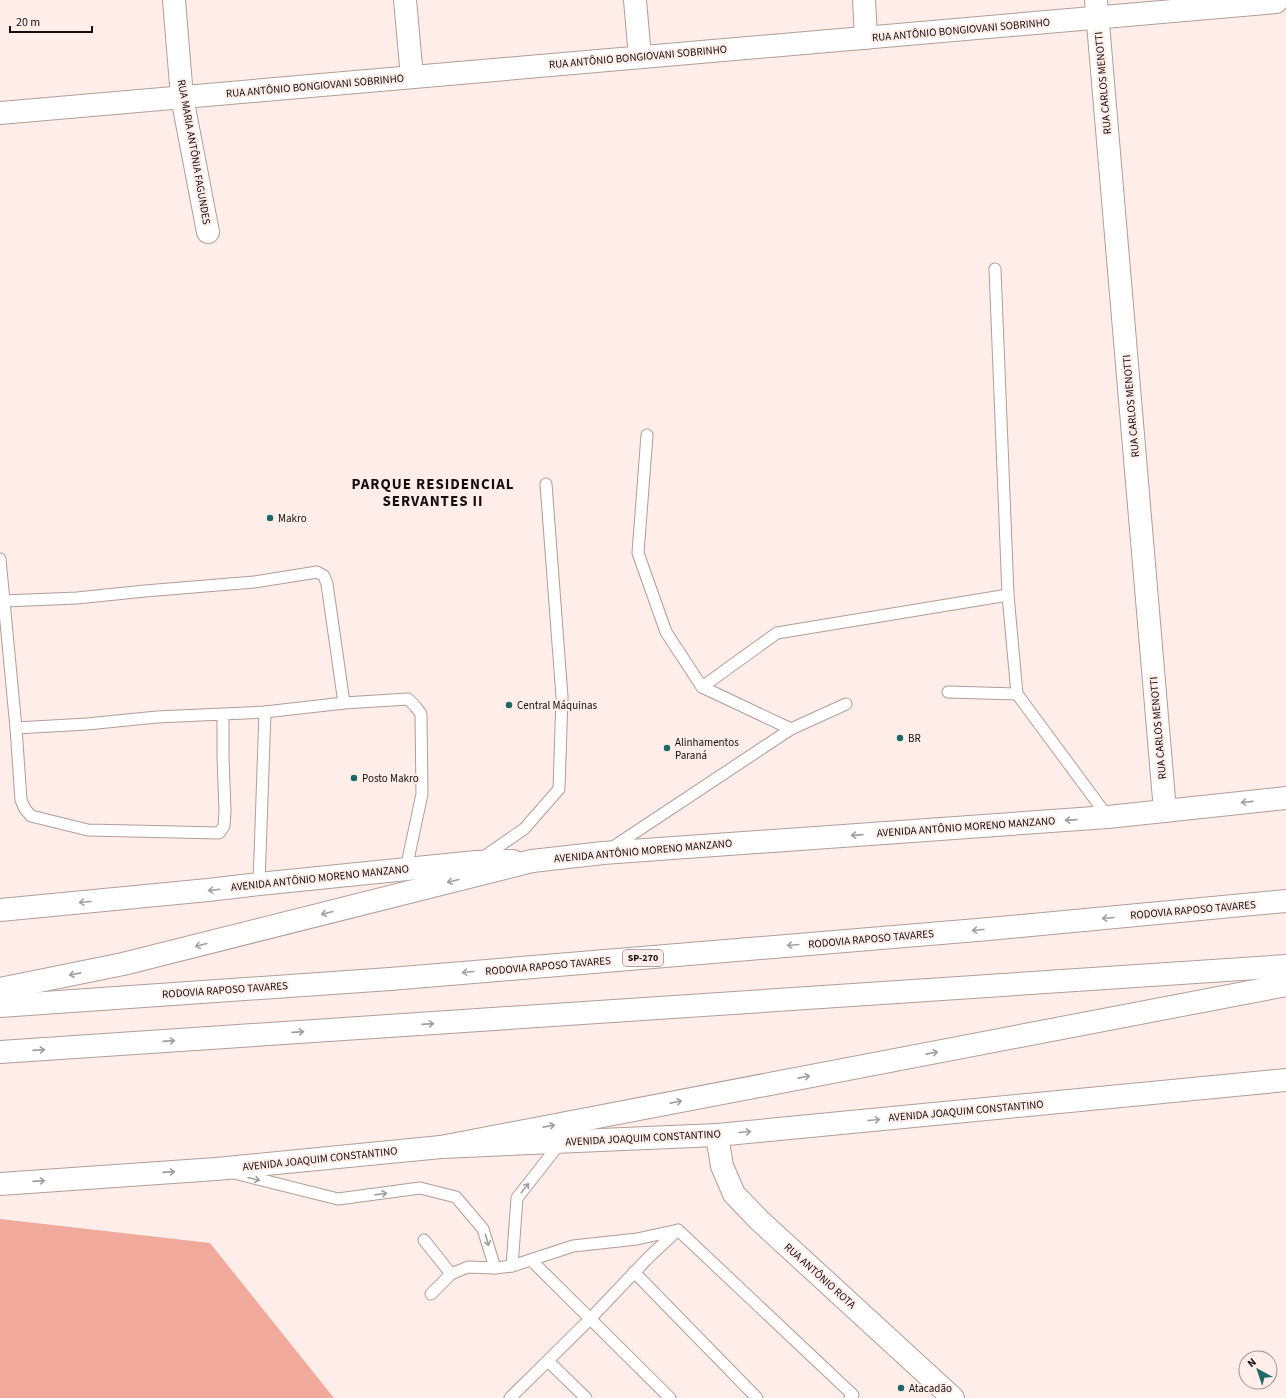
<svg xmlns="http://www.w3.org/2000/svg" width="1286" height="1398" font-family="'Source Sans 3',sans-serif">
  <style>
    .green { fill: #f0a99a }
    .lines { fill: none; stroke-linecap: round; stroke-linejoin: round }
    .service-casing { stroke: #b29d98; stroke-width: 13 }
    .minor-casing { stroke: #b29d98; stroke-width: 24 }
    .tertiary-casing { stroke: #b29d98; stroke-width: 24 }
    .secondary-casing { stroke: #b29d98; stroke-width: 24 }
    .motorway-casing { stroke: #b29d98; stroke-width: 24 }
    .service { stroke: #fff; stroke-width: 11 }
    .minor { stroke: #fff; stroke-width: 22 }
    .tertiary { stroke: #fff; stroke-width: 22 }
    .secondary { stroke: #fff; stroke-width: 22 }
    .motorway { stroke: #fff; stroke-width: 22 }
    .oneway { stroke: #a19f9e }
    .poi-dot { fill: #1c6967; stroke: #ffede9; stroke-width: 1.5 }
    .labels { text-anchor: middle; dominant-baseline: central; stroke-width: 4; stroke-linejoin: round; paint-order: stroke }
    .shield { fill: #ffede9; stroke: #5b514e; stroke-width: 1 }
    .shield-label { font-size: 10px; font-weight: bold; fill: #150e0c }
    .street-label { font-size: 11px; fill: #150e0c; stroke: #ffede9 }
    .poi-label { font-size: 11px; fill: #150e0c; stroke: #ffede9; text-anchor: start }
    .district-label { font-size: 15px; font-weight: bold; letter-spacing: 1px; fill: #150e0c; stroke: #ffede9 }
  </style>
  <rect width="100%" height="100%" fill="#ffede9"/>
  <!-- green -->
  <polygon class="green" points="0,1219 210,1243 334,1398 0,1398"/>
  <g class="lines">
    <defs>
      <g id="service">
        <polyline points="995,269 1008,595 1017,694 1108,817"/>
        <polyline points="647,435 638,553 666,632 702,687 791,729"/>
        <polyline points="0,559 16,728"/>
        <polyline points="4,601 77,598 145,591 254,582 317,572 324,576 327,584 344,703"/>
        <polyline points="702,687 777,633 1008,595"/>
        <polyline points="948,692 1017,694"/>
        <polyline points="223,714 223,757 225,811 224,826 219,833 88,830 31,816 25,809 21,800 16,728 87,724 157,717 265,712 344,703 408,699 415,706 421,714 422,794 406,869"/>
        <polyline points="610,849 791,729 846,704"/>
        <polyline points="482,858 524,829 559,789 562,697 546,484"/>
        <polyline points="259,884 265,712"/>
        <polyline points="234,1173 338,1199 420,1188 456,1197 483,1229 495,1268"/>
        <polyline points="678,1230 853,1395 850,1398"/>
        <polyline points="424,1240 451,1274"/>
        <polyline points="531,1260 670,1398"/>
        <polyline points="512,1266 517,1198 561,1142"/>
        <polyline points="634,1272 757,1398"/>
        <polyline points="431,1294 451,1274 468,1267 495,1268 512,1266 573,1246 637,1239 678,1230 649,1257 590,1319 510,1398"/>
        <polyline points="548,1361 586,1398"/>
      </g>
      <g id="minor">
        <polyline points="174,0 182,97 208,232"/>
        <polyline points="405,0 412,77"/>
        <polyline points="635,0 640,57"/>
        <polyline points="864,0 866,38"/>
        <polyline points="1096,0 1165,811"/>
        <polyline points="0,113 1276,2"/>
        <polyline points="717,1135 722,1166 734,1194 759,1220 953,1398"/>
      </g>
      <g id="tertiary">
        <polyline points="0,910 208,890 259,884 476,862 513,861"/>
        <polyline points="0,1184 216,1169 441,1147 717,1135 1286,1080"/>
      </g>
      <polyline id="secondary" points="532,861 603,853 1108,817 1286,798"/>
      <g id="motorway">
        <polyline points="0,989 123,964 532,861"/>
        <polyline points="0,1006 390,979 989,929 1286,901"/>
        <polyline points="0,1052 1286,966"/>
        <polyline points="441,1147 1286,985"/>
      </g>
    </defs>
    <!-- service casing -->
    <use href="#service" class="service-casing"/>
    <!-- minor casing -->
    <use href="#minor" class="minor-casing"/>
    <!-- tertiary casing -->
    <use href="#tertiary" class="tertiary-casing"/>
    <!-- secondary casing -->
    <use href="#secondary" class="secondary-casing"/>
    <!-- motorway casing -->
    <use href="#motorway" class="motorway-casing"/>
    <!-- service -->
    <use href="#service" class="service"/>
    <!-- minor -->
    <use href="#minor" class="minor"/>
    <!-- tertiary -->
    <use href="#tertiary" class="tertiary"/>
    <!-- secondary -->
    <use href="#secondary" class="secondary"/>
    <!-- motorway -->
    <use href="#motorway" class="motorway"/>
  </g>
  <!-- one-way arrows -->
  <defs><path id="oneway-shaft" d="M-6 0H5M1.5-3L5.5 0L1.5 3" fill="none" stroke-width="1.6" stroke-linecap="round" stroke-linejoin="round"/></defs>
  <g class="oneway">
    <use href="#oneway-shaft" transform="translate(1247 802) rotate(174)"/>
    <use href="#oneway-shaft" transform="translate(1071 820) rotate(176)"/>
    <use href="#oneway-shaft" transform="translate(857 835) rotate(176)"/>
    <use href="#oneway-shaft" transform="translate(453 881) rotate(166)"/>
    <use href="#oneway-shaft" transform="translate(214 890) rotate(173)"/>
    <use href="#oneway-shaft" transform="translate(85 902) rotate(175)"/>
    <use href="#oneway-shaft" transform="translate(327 913) rotate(166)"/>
    <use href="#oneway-shaft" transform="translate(1108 918) rotate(175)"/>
    <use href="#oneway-shaft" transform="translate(978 930) rotate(175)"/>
    <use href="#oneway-shaft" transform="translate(201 945) rotate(166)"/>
    <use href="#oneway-shaft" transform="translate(793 945) rotate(175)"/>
    <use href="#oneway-shaft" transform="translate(468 972) rotate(175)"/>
    <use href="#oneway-shaft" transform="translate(75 974) rotate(169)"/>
    <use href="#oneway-shaft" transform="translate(428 1024) rotate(-4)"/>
    <use href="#oneway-shaft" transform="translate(298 1032) rotate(-4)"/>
    <use href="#oneway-shaft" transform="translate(169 1041) rotate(-4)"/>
    <use href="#oneway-shaft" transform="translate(39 1050) rotate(-4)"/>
    <use href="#oneway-shaft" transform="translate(932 1053) rotate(-11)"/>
    <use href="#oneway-shaft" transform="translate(804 1077) rotate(-11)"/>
    <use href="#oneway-shaft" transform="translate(676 1102) rotate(-11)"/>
    <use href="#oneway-shaft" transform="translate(874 1120) rotate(-5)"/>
    <use href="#oneway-shaft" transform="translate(549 1126) rotate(-11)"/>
    <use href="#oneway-shaft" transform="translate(745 1132) rotate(-5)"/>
    <use href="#oneway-shaft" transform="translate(169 1172) rotate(-4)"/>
    <use href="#oneway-shaft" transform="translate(254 1179) rotate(14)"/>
    <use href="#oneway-shaft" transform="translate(39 1181) rotate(-4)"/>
    <use href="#oneway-shaft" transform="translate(525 1188) rotate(-51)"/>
    <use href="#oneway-shaft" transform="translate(381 1194) rotate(-8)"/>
    <use href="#oneway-shaft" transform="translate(487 1240) rotate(74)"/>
  </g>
  <!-- markers -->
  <g class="poi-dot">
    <circle cx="270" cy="518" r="4"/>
    <circle cx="509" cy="705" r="4"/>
    <circle cx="900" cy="738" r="4"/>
    <circle cx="667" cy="748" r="4"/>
    <circle cx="354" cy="778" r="4"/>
    <circle cx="901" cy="1388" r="4"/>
  </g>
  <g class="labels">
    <!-- shield labels -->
    <rect class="shield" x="623" y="950" width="40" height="16" rx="3"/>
    <g class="shield-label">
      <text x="643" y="958">SP-270</text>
    </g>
    <!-- street labels -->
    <g class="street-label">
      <text transform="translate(961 30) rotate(-5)">RUA ANTÔNIO BONGIOVANI SOBRINHO</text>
      <text transform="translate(638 57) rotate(-5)">RUA ANTÔNIO BONGIOVANI SOBRINHO</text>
      <text transform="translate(1103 83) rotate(-95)">RUA CARLOS MENOTTI</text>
      <text transform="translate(315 86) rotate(-5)">RUA ANTÔNIO BONGIOVANI SOBRINHO</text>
      <text transform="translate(194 152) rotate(80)">RUA MARIA ANTÔNIA FAGUNDES</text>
      <text transform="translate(1131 406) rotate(-95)">RUA CARLOS MENOTTI</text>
      <text transform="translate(1158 728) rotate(-95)">RUA CARLOS MENOTTI</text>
      <text transform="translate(966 827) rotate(-4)">AVENIDA ANTÔNIO MORENO MANZANO</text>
      <text transform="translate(643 851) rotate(-5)">AVENIDA ANTÔNIO MORENO MANZANO</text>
      <text transform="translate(320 878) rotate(-6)">AVENIDA ANTÔNIO MORENO MANZANO</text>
      <text transform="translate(1193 910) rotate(-5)">RODOVIA RAPOSO TAVARES</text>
      <text transform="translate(871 939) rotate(-5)">RODOVIA RAPOSO TAVARES</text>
      <text transform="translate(548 966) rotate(-5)">RODOVIA RAPOSO TAVARES</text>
      <text transform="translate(225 990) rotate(-4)">RODOVIA RAPOSO TAVARES</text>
      <text transform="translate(966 1111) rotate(-5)">AVENIDA JOAQUIM CONSTANTINO</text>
      <text transform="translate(643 1138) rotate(-3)">AVENIDA JOAQUIM CONSTANTINO</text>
      <text transform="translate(320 1159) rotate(-6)">AVENIDA JOAQUIM CONSTANTINO</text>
      <text transform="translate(820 1276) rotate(42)">RUA ANTÔNIO ROTA</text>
    </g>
    <!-- poi labels -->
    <g class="poi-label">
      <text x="278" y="518">Makro</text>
      <text x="517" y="705">Central Máquinas</text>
      <text x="908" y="738">BR</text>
      <text x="675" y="742">Alinhamentos<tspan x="675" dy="13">Paraná</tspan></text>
      <text x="362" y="778">Posto Makro</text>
      <text x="909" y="1388">Atacadão</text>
    </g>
    <!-- district labels -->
    <g class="district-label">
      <text x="433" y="484">PARQUE RESIDENCIAL<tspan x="433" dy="17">SERVANTES II</tspan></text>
    </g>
  </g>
  <!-- north arrow -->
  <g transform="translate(1258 1370) rotate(320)"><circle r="19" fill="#ffede9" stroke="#a19491"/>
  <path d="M0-3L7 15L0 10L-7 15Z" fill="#1c6967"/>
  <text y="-6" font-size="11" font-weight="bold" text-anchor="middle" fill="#150e0c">N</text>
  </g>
  <!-- scale -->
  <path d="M10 26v6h82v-6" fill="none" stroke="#150e0c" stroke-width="2"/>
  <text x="16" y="26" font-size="12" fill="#150e0c" stroke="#ffede9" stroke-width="3" paint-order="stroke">20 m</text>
</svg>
